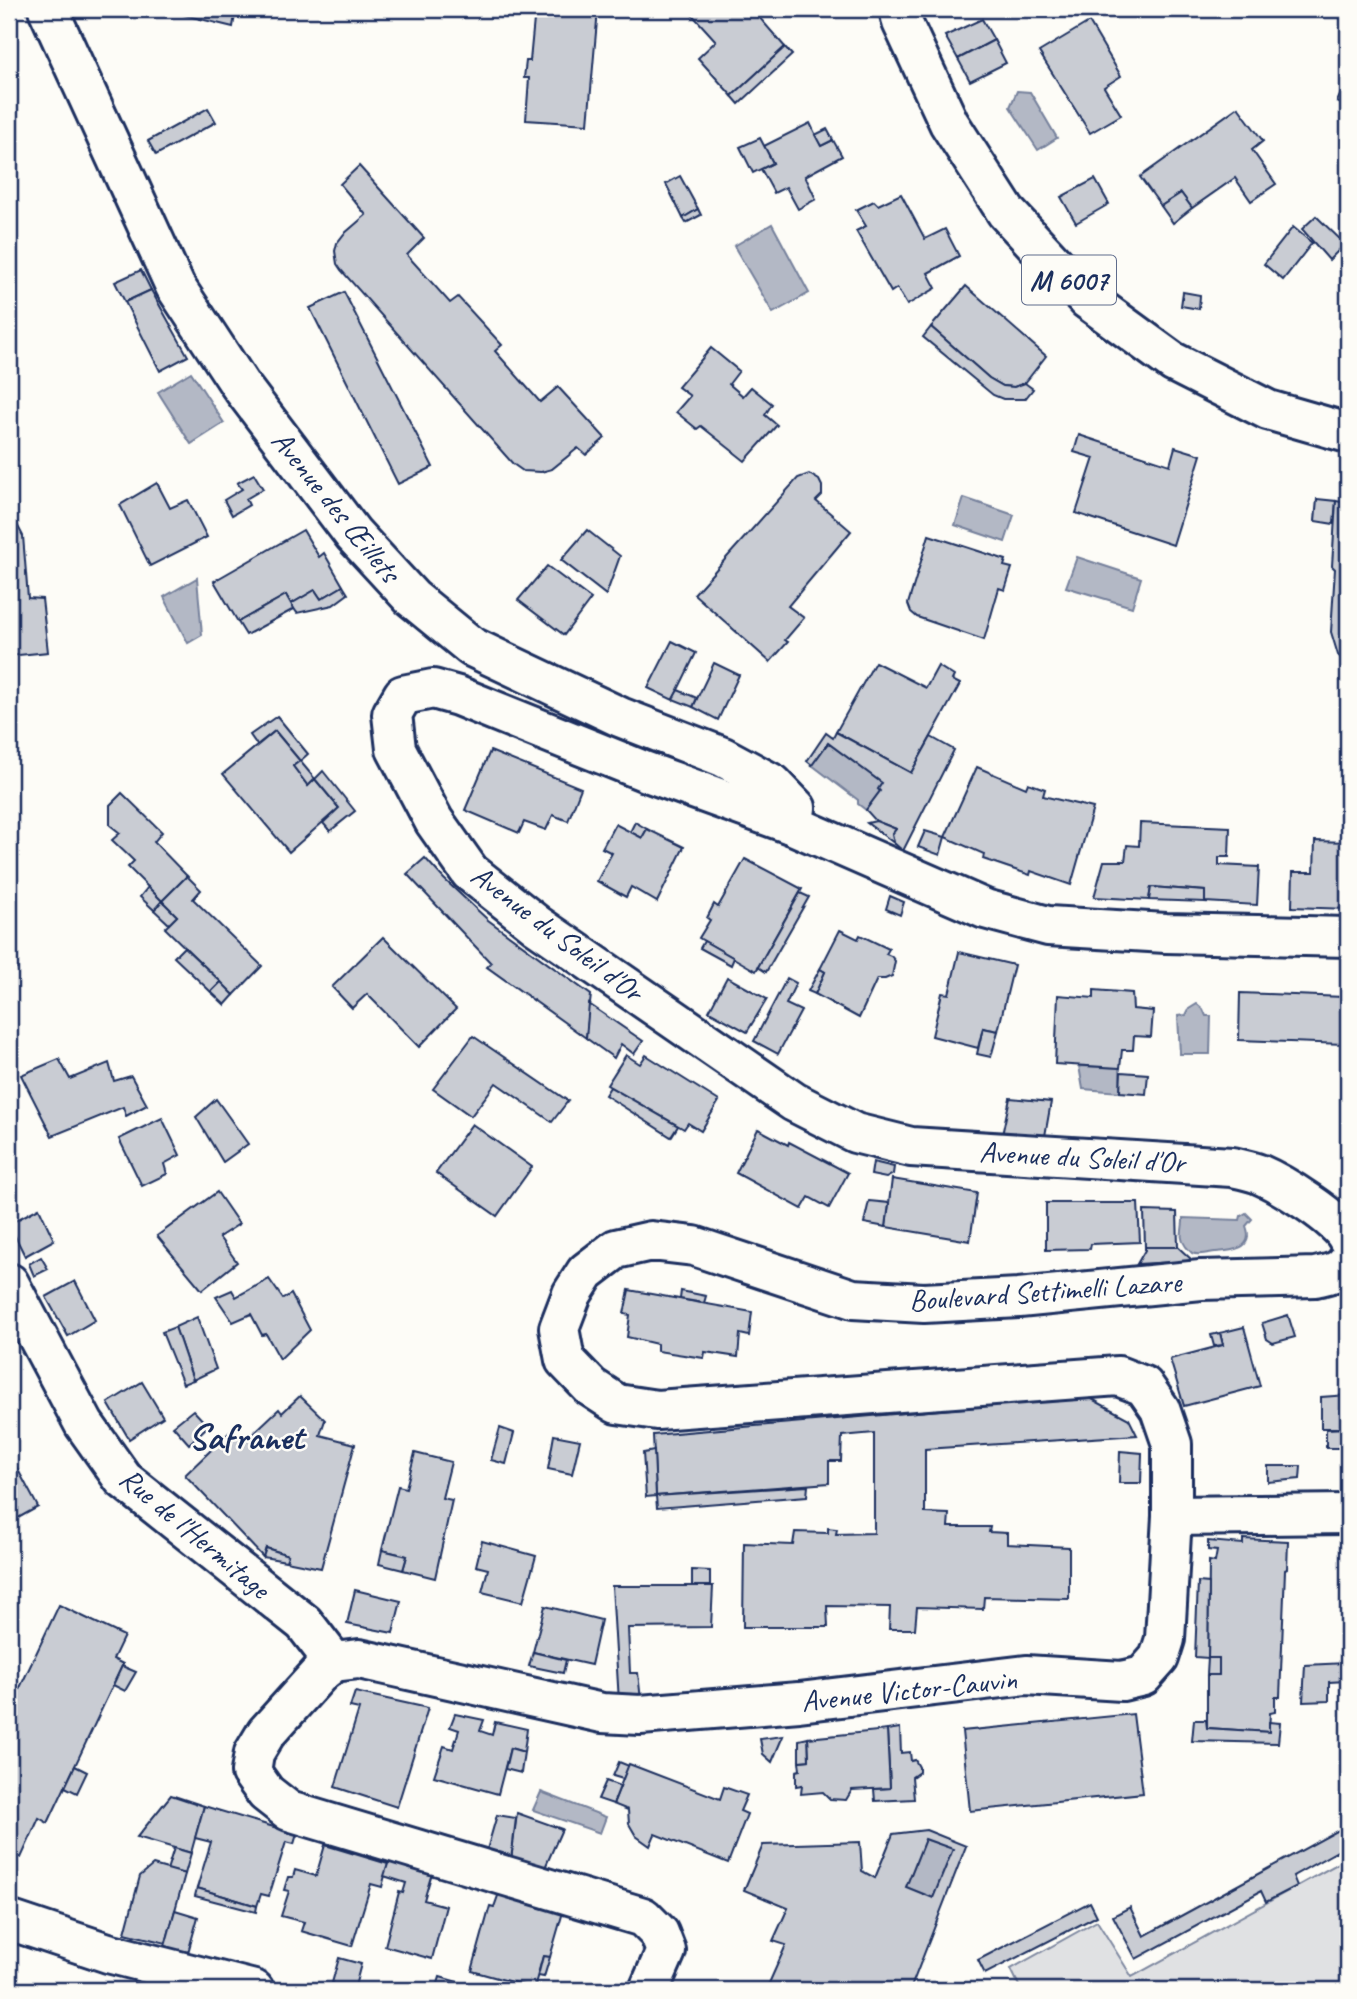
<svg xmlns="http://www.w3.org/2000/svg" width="1357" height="1999" font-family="Caveat,sans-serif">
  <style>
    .green { fill: #e0e1e3; stroke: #7e88a0; stroke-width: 2 }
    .water { fill: #b3b8c5; stroke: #76819c; stroke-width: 2 }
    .building { fill: #c9ccd3; stroke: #1b2f5e; stroke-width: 2; fill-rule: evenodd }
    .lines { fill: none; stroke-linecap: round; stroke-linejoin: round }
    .street-casing { stroke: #1b2f5e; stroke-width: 44 }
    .primary-casing { stroke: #1b2f5e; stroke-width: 44 }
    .street { stroke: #fdfcf7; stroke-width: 38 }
    .primary { stroke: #fdfcf7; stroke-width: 38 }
    .labels { text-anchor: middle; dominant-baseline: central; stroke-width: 5; stroke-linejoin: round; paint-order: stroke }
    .shield { fill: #fdfcf7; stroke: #5f6c8c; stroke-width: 2 }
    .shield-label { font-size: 28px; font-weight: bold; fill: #1b2f5e }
    .street-label { font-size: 30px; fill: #1b2f5e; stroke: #fdfcf7 }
    .district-label { font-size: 37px; font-weight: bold; fill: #1b2f5e; stroke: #fdfcf7 }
  </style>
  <rect width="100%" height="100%" fill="#fdfcf7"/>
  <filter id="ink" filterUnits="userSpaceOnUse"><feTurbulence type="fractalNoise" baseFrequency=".0143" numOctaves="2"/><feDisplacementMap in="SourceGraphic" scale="14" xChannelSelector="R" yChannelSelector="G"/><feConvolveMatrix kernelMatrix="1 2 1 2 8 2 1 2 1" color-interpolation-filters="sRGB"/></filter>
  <g filter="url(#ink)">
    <!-- green -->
    <polygon class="green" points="1348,1858 1348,1990 1021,1990 1011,1969 1097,1921 1132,1977"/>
    <!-- water -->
    <g class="water">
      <polygon points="1017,91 1030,92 1057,138 1038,150 1010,107"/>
      <polygon points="772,224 809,293 773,313 734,246"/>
      <polygon points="191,372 224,423 191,444 158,392"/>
      <polygon points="964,498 1014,515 1005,542 955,525"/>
      <polygon points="1077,557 1141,578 1132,607 1066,587"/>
      <polygon points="197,578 202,635 188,643 164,597"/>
      <polygon points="828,743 882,783 878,789 880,791 866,810 858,804 858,800 812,765"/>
      <polygon points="1197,1004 1203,1009 1206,1016 1211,1016 1210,1054 1180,1054 1178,1016 1186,1015 1189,1009"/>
      <polygon points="1079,1066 1120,1068 1120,1092 1083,1089"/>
      <path d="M1246 1213 1252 1219 1246 1226C1255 1250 1231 1251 1215 1252 1208 1253 1198 1256 1192 1253 1191 1252 1185 1246 1185 1245 1178 1236 1184 1228 1183 1218L1240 1220 1241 1216Z"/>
      <polygon points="541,1792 606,1817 600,1833 533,1810"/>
      <polygon points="925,1839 953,1849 934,1898 906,1887"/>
    </g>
    <!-- building -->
    <g class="building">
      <polygon points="185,9 236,9 233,27 184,15"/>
      <polygon points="535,9 598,9 588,124 526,120 529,78 524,78 526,61 530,61"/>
      <polygon points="687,9 752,9 785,47 732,96 698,58 716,41"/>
      <polygon points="982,19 994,40 958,59 945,36"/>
      <polygon points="1089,22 1121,76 1104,87 1121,115 1090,133 1039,52"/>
      <polygon points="994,40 1006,63 970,81 958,59"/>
      <polygon points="785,47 792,55 739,104 732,96"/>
      <polygon points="1344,86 1348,89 1348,107 1337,102"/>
      <polygon points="1238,107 1263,141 1252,150 1276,184 1251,201 1235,178 1192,208 1181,193 1161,206 1140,177"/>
      <polygon points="208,108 216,122 156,155 148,141"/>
      <polygon points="810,123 821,146 833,140 842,156 805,176 816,199 798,209 786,187 774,193 761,169 773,163 764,146"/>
      <polygon points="827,129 833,140 821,146 815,135"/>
      <polygon points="760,138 773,163 753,173 740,147"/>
      <polygon points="359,166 424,238 407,255 450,303 458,297 502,345 495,351 540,402 558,387 605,438 586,455 578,448 552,469 541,472 523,471 513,464 341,270 337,264 335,251 337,243 344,234 366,215 340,184"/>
      <polygon points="680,176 698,209 683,218 666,184"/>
      <polygon points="1095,179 1109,204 1076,223 1061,197"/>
      <polygon points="1181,193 1192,208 1173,223 1161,206"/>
      <polygon points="901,194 925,239 945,229 959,256 928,273 936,288 907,305 897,288 891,292 856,231 866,226 856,210 874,201 878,205"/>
      <polygon points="698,209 701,215 686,223 683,218"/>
      <polygon points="1316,216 1345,244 1329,260 1302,229"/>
      <polygon points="1293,227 1312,243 1283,280 1264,264"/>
      <polygon points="141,270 151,290 125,302 115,282"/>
      <polygon points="966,286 1046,356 1025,383 1014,387 1003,386 989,378 931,327"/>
      <polygon points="151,290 188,356 160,371 125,302"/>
      <polygon points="344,292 433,467 398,484 310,308"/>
      <polygon points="1183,292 1200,295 1199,309 1181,306"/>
      <polygon points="931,327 989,378 1003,386 1014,387 1025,383 1033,389 1025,399 1003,399 993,395 923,337"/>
      <polygon points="711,348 739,371 729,384 743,396 751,387 772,404 765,415 777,425 745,461 701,426 697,429 676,412 690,396 678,387"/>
      <polygon points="1079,435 1170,465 1175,447 1201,455 1173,545 1076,513 1094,458 1074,452"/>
      <polygon points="254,474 263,489 246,499 249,505 232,515 224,500 242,489 237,483"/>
      <polygon points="809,474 819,480 822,486 822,495 816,501 851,531 788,606 804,618 785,640 788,642 770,662 694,594 798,478"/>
      <polygon points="157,483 170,508 188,500 207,537 150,566 120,505"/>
      <polygon points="1317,499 1336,501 1334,524 1315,521"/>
      <polygon points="1336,501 1348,503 1348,665 1338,655 1331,632 1335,569 1332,566"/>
      <polygon points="9,509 23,536 28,598 42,599 48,652 9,656"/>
      <polygon points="303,530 319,557 324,553 343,586 321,599 315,590 291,604 286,595 238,622 214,581"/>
      <polygon points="587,530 620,556 606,595 561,560"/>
      <polygon points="929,535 1006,560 1004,566 1012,568 1005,590 999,588 984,640 917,617 911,612 908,604"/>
      <polygon points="547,566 591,599 564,635 518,600"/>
      <polygon points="343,586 348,594 333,605 297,613 291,604 315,590 321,599"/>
      <polygon points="286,595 294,609 246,635 238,622"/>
      <polygon points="672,641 696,653 673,700 648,688"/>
      <polygon points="875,662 926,688 938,666 954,676 952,680 960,684 911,773 836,732"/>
      <polygon points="714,663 739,675 718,720 693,707"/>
      <polygon points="678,690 697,698 693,707 673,699"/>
      <polygon points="277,716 308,754 300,761 275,731 257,745 250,735"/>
      <polygon points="275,731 300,761 293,766 308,786 315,779 339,808 289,852 223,774"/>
      <polygon points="836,732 911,773 931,737 954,750 903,851 894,843 892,834 896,829 876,821 866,810 880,791 878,789 882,783 828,743 812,765 807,761 826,733 833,738"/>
      <polygon points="490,751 581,788 568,821 553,815 546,830 524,822 519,833 465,810"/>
      <polygon points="300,761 315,779 308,786 293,766"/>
      <polygon points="977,767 1026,788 1028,783 1045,789 1043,796 1093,808 1071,885 1031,871 1030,875 983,859 984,854 945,837"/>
      <polygon points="323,771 355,811 330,831 323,823 339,808 315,779"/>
      <polygon points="122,793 162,832 154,842 187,876 162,901 128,867 134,861 112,840 120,833 110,825 110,805"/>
      <polygon points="876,821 896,829 892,834 894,843 867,823"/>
      <polygon points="635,822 647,829 642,838 630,832"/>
      <polygon points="1140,823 1230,827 1229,857 1219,857 1219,865 1259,867 1257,905 1205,902 1205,891 1151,887 1149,900 1094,897 1104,861 1125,861 1127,845 1139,846"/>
      <polygon points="615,824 642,838 647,829 684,847 657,902 631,887 626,897 597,881 612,853 602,848"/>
      <polygon points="925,831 945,837 940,855 918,847"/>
      <polygon points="1315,841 1348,842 1348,909 1292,907 1293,872 1314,872"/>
      <polygon points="425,858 444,879 488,920 591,995 586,1038 487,967 491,963 407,874"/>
      <polygon points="745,859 802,889 756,971 699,938 710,920 707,918 714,904 718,907"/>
      <polygon points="187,876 201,890 193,899 262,966 234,995 165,928 177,916 162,901"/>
      <polygon points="148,887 162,901 154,910 140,897"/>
      <polygon points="1151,887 1205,891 1205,902 1149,900"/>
      <polygon points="800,893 809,897 766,972 758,967"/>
      <polygon points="890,896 904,902 900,915 886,909"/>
      <polygon points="162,901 177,916 169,924 154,910"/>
      <polygon points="840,930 858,939 860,935 889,949 886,954 891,956 895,961 892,976 885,979 877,979 859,1018 815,994 825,972 820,969"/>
      <polygon points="383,937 456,1009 419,1047 367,994 352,1008 332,987"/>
      <polygon points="704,941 734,958 731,965 700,948"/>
      <polygon points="9,942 17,969 9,972"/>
      <polygon points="184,947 221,982 211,992 174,957"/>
      <polygon points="959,952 1014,965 998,1031 983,1028 978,1048 932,1036 942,993 949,994"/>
      <polygon points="820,969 825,972 815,994 808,991"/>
      <polygon points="727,977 767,999 747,1032 709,1011"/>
      <polygon points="787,978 796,983 786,1004 801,1011 778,1054 754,1041"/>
      <polygon points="221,982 234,995 225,1005 211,992"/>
      <polygon points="1094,990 1132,993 1133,1009 1153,1011 1151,1037 1134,1036 1133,1050 1122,1050 1120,1068 1055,1064 1058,995 1094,998"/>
      <polygon points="1240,993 1344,997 1344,1044 1239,1040"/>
      <rect x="1344" y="994" width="4" height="50"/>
      <polygon points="589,1004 643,1041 634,1054 621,1044 614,1058 586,1038"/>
      <polygon points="983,1028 998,1031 991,1057 977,1054"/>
      <polygon points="473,1036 568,1101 552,1122 496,1083 471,1116 433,1089"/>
      <polygon points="626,1055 640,1064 646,1055 719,1101 701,1131 688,1123 684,1129 607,1085"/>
      <polygon points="59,1059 70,1079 109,1063 114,1081 131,1076 147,1105 126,1116 123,1107 52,1136 21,1075"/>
      <polygon points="1121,1072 1148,1074 1146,1094 1120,1092"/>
      <polygon points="610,1087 678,1126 671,1137 605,1095"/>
      <polygon points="1010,1098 1051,1102 1045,1136 1002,1135"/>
      <polygon points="216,1099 248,1144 223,1162 196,1117"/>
      <polygon points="162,1118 180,1155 164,1164 167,1174 142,1186 119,1139"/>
      <polygon points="472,1124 532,1167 497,1216 436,1173"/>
      <polygon points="758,1129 788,1145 789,1142 848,1173 829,1208 809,1197 802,1209 736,1173"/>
      <polygon points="873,1162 894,1167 893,1174 886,1178 871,1175"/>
      <polygon points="892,1179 977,1193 970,1241 886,1227"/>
      <polygon points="217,1192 239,1224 219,1237 237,1262 202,1290 157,1236"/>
      <polygon points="869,1201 889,1203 886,1227 864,1223"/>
      <polygon points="1046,1203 1138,1203 1140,1242 1091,1244 1090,1249 1046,1250"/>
      <polygon points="39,1208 54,1240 25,1256 9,1224"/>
      <polygon points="1144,1211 1177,1212 1178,1247 1145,1247"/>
      <polygon points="1145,1247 1178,1247 1193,1261 1137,1264 1145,1250"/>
      <polygon points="41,1257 48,1269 34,1276 29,1264"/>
      <polygon points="269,1279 283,1299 291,1294 310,1330 280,1359 266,1334 262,1335 251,1314 233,1322 216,1297 232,1290 236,1297"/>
      <polygon points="75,1281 95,1320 68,1336 46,1297"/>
      <polygon points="629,1290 752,1312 749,1336 740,1334 738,1357 705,1352 704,1358 657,1351 657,1344 627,1337 630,1315 624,1314"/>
      <polygon points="681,1291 706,1296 704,1303 680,1299"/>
      <polygon points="1288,1315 1295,1337 1273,1343 1267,1339 1262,1323"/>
      <polygon points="197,1317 216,1369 193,1380 175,1327"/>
      <polygon points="175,1327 193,1380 183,1384 162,1332"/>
      <polygon points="1244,1327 1260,1386 1184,1406 1170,1359 1223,1345 1220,1333"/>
      <polygon points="1220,1333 1223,1345 1214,1346 1211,1335"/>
      <polygon points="142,1382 163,1417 129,1439 108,1403"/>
      <polygon points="1348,1395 1348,1428 1321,1428 1321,1397"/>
      <polygon points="300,1396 325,1420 320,1435 355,1444 321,1568 286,1561 288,1555 266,1548 263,1557 185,1475 232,1430 244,1442 279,1409 282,1413"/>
      <polygon points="1088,1397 1129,1419 1137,1435 925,1449 925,1513 949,1514 948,1527 990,1527 989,1532 1007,1533 1007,1544 1069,1547 1069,1599 984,1597 983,1609 917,1607 915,1629 889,1629 890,1607 827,1606 828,1627 743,1627 744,1543 793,1545 795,1532 828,1533 828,1528 837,1529 836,1534 874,1533 874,1433 842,1436 841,1461 829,1461 829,1483 656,1496 653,1435"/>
      <polygon points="193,1410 208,1426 189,1444 173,1426"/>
      <polygon points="500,1428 514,1433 506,1464 491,1460"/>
      <polygon points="1348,1428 1348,1448 1326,1448 1326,1429"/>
      <polygon points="554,1435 580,1440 572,1474 548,1469"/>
      <polygon points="654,1451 656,1496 646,1497 643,1453"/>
      <polygon points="1120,1451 1142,1453 1141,1483 1119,1483"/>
      <polygon points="9,1453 38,1507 9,1523"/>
      <polygon points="415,1453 451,1462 442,1498 452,1500 435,1578 403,1570 407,1556 382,1550 398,1486 406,1488"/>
      <polygon points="1268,1466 1301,1466 1300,1479 1268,1482"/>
      <polygon points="808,1486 807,1496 657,1508 656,1496"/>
      <polygon points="1243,1539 1288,1541 1287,1569 1285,1570 1280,1697 1275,1697 1275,1712 1270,1713 1269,1732 1207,1728 1207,1675 1219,1675 1219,1658 1208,1658 1209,1561 1215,1562 1217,1551 1208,1550 1208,1541 1243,1544"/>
      <polygon points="482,1541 536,1556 523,1602 482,1592 488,1569 476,1566"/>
      <polygon points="266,1548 288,1555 286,1561 263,1557"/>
      <polygon points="382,1550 407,1556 403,1570 379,1564"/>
      <polygon points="692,1570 710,1571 710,1586 692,1586"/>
      <polygon points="1198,1582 1209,1583 1208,1658 1195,1657"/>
      <polygon points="612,1586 713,1586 711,1627 628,1628 630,1673 638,1673 641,1700 619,1702"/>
      <polygon points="355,1590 401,1601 393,1633 347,1624"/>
      <polygon points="59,1605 124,1636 113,1659 123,1664 48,1823 39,1818 21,1858 9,1852 9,1711"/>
      <polygon points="545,1606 601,1620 591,1665 533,1652"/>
      <polygon points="533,1652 566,1660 563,1673 529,1666"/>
      <polygon points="1208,1658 1219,1658 1219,1675 1207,1675"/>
      <polygon points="1346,1663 1346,1681 1329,1682 1329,1701 1303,1702 1305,1665"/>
      <polygon points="122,1666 136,1672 125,1691 113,1685"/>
      <polygon points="355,1692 428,1708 397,1807 335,1787 359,1709 350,1707"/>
      <polygon points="455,1714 484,1720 480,1731 492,1735 495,1722 527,1729 524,1752 510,1748 498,1794 434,1776 444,1746 453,1749 459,1730 450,1727"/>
      <polygon points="1133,1714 1143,1793 970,1811 962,1731"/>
      <polygon points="1194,1720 1206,1720 1207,1728 1269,1732 1269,1722 1280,1723 1278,1743 1192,1741"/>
      <polygon points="900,1728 901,1753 910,1752 911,1761 915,1760 919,1767 919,1772 912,1777 914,1799 875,1801 874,1789 890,1788 887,1730"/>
      <polygon points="887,1730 890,1788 852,1790 846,1800 830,1799 823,1792 801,1794 802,1785 796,1786 796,1771 800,1770 799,1761 809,1760 808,1738"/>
      <polygon points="783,1736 772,1762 763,1754 760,1739"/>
      <polygon points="808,1738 809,1760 799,1761 799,1740"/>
      <polygon points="510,1748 524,1752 521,1773 505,1769"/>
      <polygon points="619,1762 629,1766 623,1779 613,1776"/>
      <polygon points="629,1764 720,1799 724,1787 747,1795 740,1811 747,1814 728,1863 655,1834 650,1846 636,1836 629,1824 628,1810 613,1804"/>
      <polygon points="75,1766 87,1772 77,1793 65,1787"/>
      <polygon points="606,1781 620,1786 613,1804 598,1799"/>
      <polygon points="171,1795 204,1806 191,1853 137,1837"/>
      <polygon points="204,1806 297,1834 294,1844 286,1842 269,1896 261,1894 257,1906 197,1888 211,1842 195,1838"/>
      <polygon points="517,1813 562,1829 544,1870 511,1860"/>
      <polygon points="497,1815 516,1818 511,1860 486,1853"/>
      <polygon points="1348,1825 1348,1845 1293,1876 1297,1886 1266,1902 1261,1891 1136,1959 1113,1916 1130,1907 1144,1936"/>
      <path d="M926 1830 966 1846 910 1990H766L786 1945 773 1941 788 1908 744 1890 763 1845 860 1842 862 1871 875 1878 893 1834ZM925 1839 953 1849 933 1898 906 1887Z"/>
      <polygon points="325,1845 388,1864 382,1887 371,1884 352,1946 301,1931 304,1922 281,1916 289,1891 284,1890 288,1877 293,1877 295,1870 316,1876"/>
      <polygon points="174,1848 191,1853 185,1874 167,1870"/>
      <polygon points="389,1861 432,1873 424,1900 446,1906 432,1959 385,1946 399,1892 403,1893 406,1883 384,1876"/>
      <polygon points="153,1865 185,1874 166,1943 125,1933 140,1876"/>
      <polygon points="197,1888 257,1906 256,1912 195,1896"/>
      <polygon points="499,1893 563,1912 550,1957 543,1956 534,1988 472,1971 490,1906 494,1907"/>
      <polygon points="1090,1902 1097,1916 985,1974 978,1960"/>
      <polygon points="175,1910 198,1917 187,1956 164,1950"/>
      <polygon points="543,1956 550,1957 544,1977 538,1976"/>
      <polygon points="339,1958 361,1964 354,1990 330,1990"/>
      <polygon points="440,1977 461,1983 459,1990 436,1990"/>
    </g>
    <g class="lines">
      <defs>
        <g id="street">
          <polyline points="48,9 175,286 240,385 353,534 412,598 472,647 620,717 723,757 773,784 796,808 793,825"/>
          <path d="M1348 937 1166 933 1048 926 985 909 793 825 644 771 458 696 433 689 403 695 392 714 396 749 434 821 470 872 537 925 794 1102 855 1133 911 1147 1232 1167C1241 1169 1251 1171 1259 1174 1280 1183 1340 1219 1348 1239"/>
          <polyline points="9,1283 84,1424 123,1479 304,1623 334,1662"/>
          <polyline points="1172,1516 1348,1514"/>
          <polyline points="9,1920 108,1953 254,1990"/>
          <path d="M649 1990 666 1951 659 1933 643 1917 289 1811 266 1793 251 1772 254 1753 266 1733 320 1673 334 1662 359 1659 602 1713 640 1715 799 1702 1026 1675 1122 1681 1143 1676 1159 1658 1165 1639 1172 1516V1444L1160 1409 1144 1386 1118 1376 657 1410 617 1404 591 1387 565 1360 559 1328 572 1294 586 1272 616 1249 651 1241 694 1246 853 1299 924 1303 1019 1298 1201 1280 1315 1277C1328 1274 1340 1273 1348 1261"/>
        </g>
        <polyline id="primary" points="899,9 902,22 949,123 1006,212 1088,300 1173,362 1268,410 1348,433"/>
      </defs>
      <!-- street casing -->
      <use href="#street" class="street-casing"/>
      <!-- primary casing -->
      <use href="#primary" class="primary-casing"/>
      <!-- street -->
      <use href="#street" class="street"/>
      <!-- primary -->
      <use href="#primary" class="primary"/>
    </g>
  </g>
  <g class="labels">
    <!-- shield labels -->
    <rect class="shield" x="1022" y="255.5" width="94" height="49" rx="5"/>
    <g class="shield-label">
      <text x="1069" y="280">M 6007</text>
    </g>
    <!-- street labels -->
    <g class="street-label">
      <text transform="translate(336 506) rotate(51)">Avenue des Œillets</text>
      <text transform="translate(557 933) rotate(37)">Avenue du Soleil d'Or</text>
      <text transform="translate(1082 1157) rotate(3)">Avenue du Soleil d'Or</text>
      <text transform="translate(1045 1291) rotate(-4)">Boulevard Settimelli Lazare</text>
      <text transform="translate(195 1533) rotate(40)">Rue de l'Hermitage</text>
      <text transform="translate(909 1690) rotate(-6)">Avenue Victor-Cauvin</text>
    </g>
    <!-- district labels -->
    <g class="district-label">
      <text x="246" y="1436">Safranet</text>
    </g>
  </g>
  <!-- margin -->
  <rect width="1357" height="1999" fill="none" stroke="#fdfcf7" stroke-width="35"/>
  <rect x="18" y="18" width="1322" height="1964" fill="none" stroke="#1b2f5e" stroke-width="2.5" filter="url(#ink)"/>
</svg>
